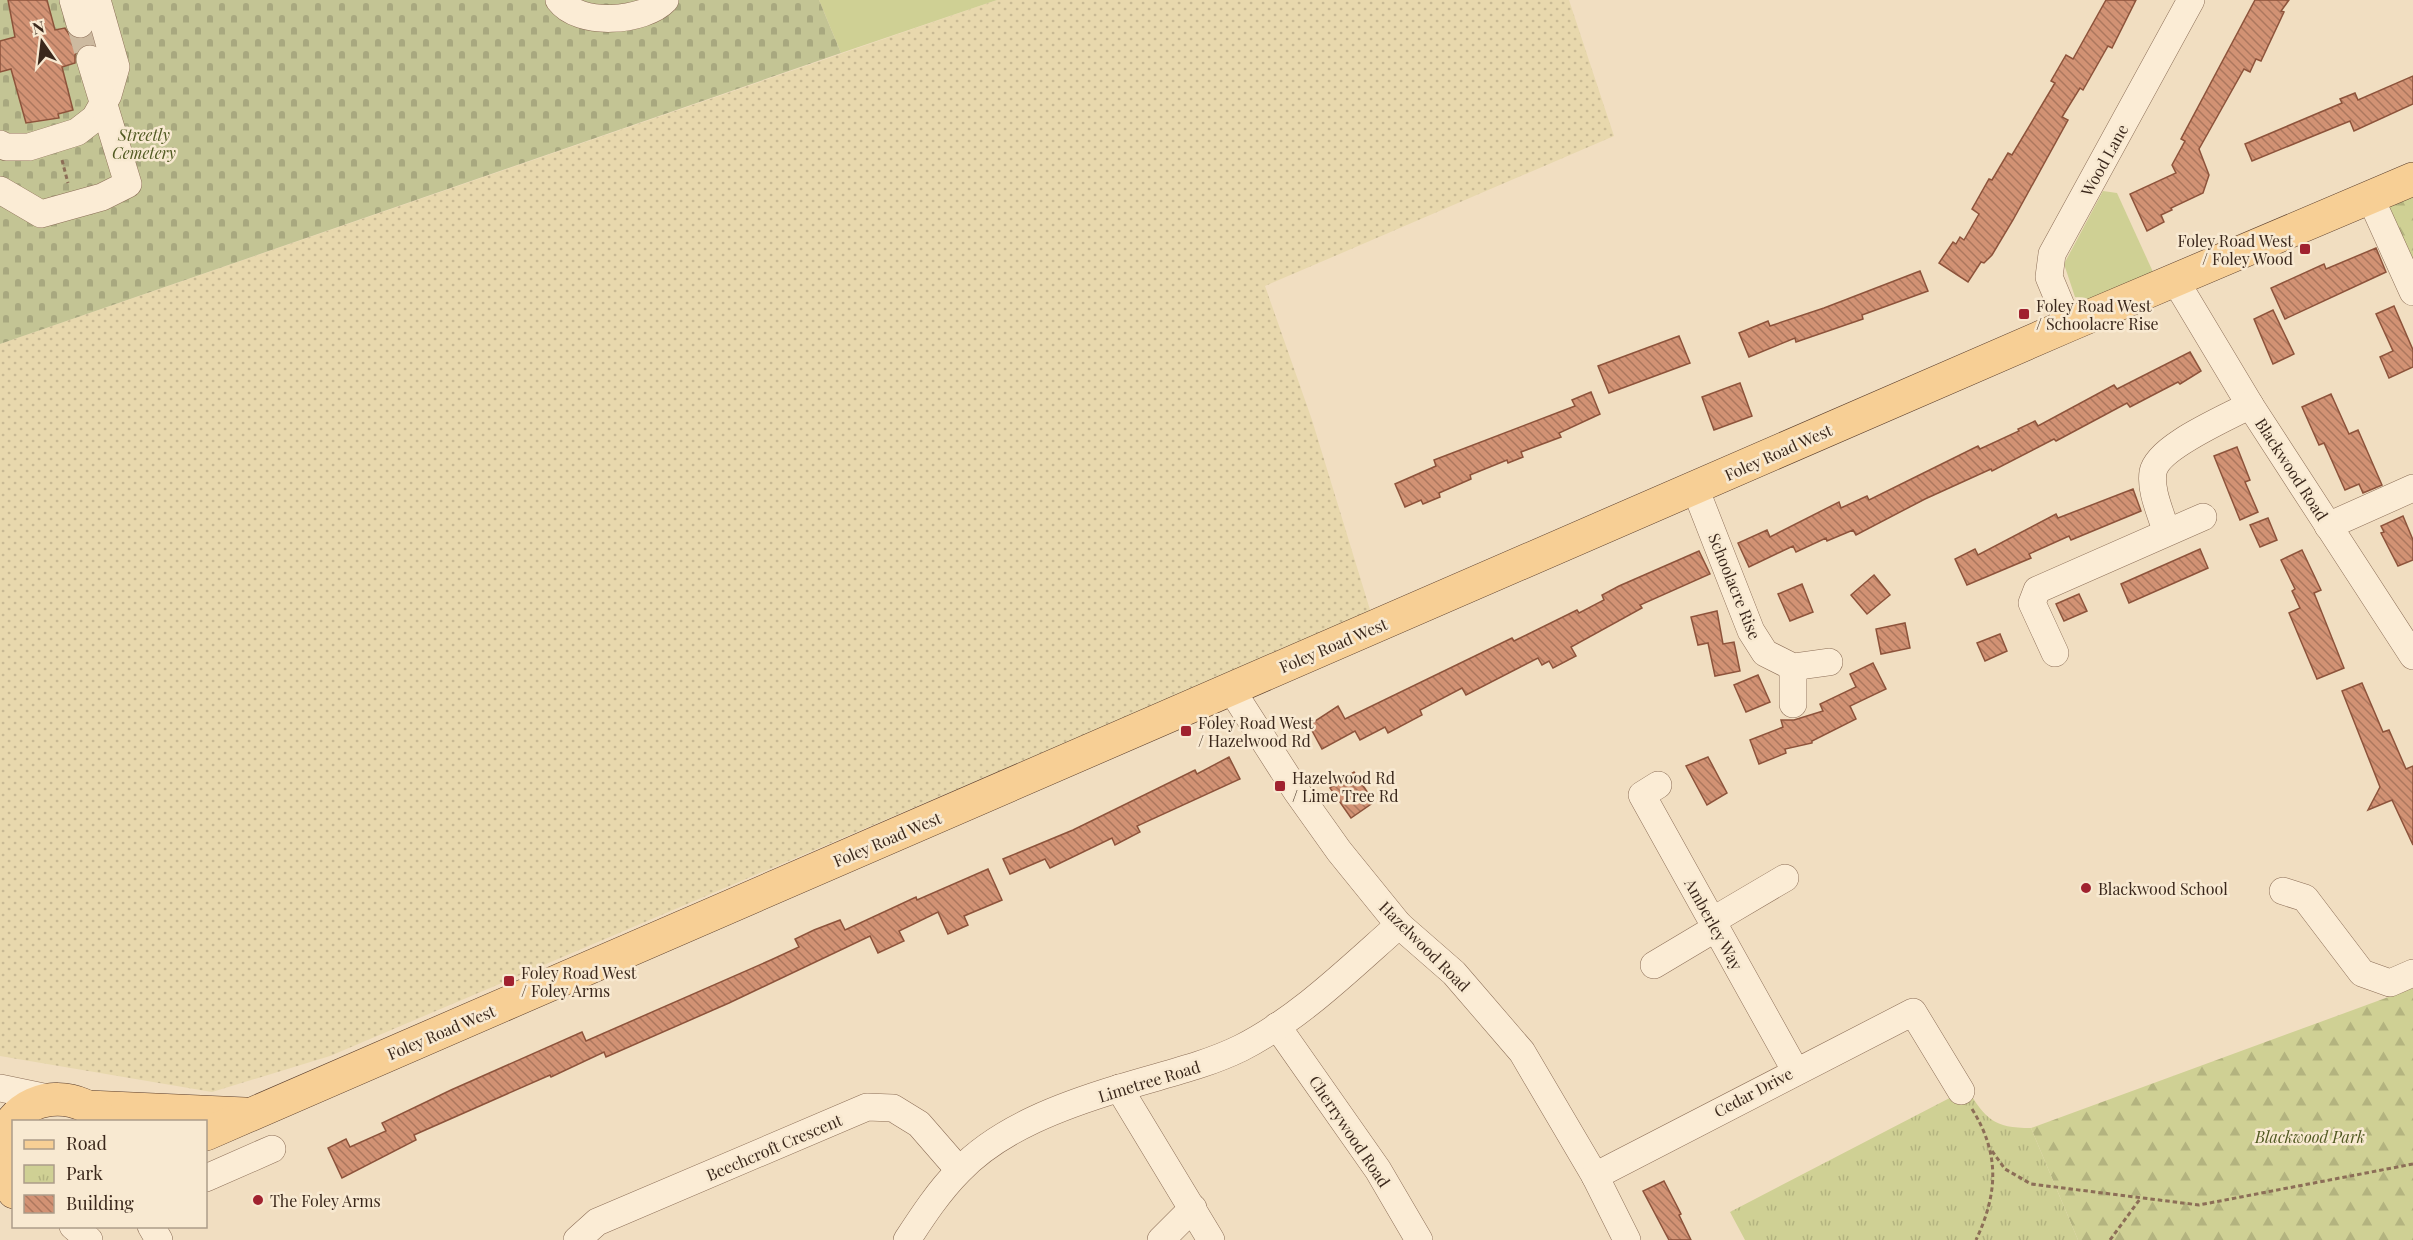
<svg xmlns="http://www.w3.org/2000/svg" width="2413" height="1240" font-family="'Playfair Display',serif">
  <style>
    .farmland { fill: url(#farmland-dots) }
    .grass { fill: #cfd094 }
    .forest { fill: url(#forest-firs) }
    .cemetery { fill: url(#cemetery-stones) }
    .park { fill: url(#park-tufts) }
    .building { fill: url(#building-back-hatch); stroke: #8d533b; stroke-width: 1.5 }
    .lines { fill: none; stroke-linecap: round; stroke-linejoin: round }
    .minor-tunnel { stroke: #cdbaa0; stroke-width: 27; stroke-dasharray: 27 14; stroke-linecap: butt }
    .minor-casing { stroke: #8c6e57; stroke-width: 28 }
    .major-casing { stroke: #593c2b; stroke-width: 34 }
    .path { stroke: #8c6e57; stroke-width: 3; stroke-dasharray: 4.5 3; stroke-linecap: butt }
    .minor { stroke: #fbecd5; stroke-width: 27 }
    .major { stroke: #f7cf95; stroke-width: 33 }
    .poi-dot { fill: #a0222f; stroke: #f8e9d1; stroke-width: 2 }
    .labels { text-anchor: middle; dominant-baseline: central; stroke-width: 5; stroke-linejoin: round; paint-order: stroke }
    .park-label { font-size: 16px; font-style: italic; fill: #505921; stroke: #f8e9d1 }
    .street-label { font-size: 16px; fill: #3b281c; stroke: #f8e9d1 }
    .poi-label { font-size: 16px; fill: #3b281c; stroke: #f8e9d1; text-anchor: start }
  </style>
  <defs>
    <pattern id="farmland-dots" width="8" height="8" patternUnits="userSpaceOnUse" patternTransform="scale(1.5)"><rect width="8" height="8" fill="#e8d8ad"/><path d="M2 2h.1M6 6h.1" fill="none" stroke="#c8b994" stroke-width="1.8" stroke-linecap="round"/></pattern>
    <pattern id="forest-firs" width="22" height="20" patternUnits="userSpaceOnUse" patternTransform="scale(1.5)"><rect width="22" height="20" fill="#cfd094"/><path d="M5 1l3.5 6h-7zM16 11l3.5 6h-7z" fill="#b3b37f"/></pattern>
    <pattern id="cemetery-stones" width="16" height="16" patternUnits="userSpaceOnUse" patternTransform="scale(1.5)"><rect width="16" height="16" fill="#c3c494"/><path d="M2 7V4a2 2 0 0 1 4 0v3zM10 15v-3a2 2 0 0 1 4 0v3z" fill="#a8a87f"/></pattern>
    <pattern id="park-tufts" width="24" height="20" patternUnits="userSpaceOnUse" patternTransform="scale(1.5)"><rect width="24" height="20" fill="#cfd094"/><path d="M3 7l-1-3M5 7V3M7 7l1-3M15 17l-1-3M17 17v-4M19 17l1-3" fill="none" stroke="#b3b37f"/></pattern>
    <pattern id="building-back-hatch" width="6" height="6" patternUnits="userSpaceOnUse" patternTransform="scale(1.5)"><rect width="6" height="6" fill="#d29274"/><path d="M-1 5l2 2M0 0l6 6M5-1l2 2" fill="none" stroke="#ac775e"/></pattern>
  </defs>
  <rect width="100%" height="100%" fill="#f1dec1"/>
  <!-- farmland -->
  <polygon class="farmland" points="997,0 1569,0 1614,136 1265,286 1312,420 1371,613 330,1056 212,1092 0,1056 0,344"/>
  <!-- grass -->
  <g class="grass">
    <polygon points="819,0 997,0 841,53"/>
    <polygon points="2103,191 2117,193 2153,272 2090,299 2075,297 2064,264"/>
  </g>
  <!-- forest -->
  <g class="forest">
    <polygon points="2413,197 2413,273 2384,209"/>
    <polygon points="2413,988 2413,1240 2078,1240 2031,1128"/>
  </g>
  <!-- cemetery -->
  <polygon class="cemetery" points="0,0 819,0 841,53 0,344"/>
  <!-- park -->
  <path class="park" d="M1967 1089C1986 1119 1993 1128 2031 1128L2078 1240H1745L1730 1212Z"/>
  <!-- building -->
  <g class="building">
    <polygon points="8,0 47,0 55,30 65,28 70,36 77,39 91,35 93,44 79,48 75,55 75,63 62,67 73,110 58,114 59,118 26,123 11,69 0,72 0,41 15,37"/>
    <polygon points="2106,0 2136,0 2112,48 2108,46 2083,90 2080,88 2062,117 2068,120 2013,220 1992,255 1984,263 1981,262 1968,282 1939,263 1953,242 1956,244 1960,237 1964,240 1979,214 1972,209 1989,179 1992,180 2008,153 2012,155 2055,83 2051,81 2066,55 2073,59"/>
    <polygon points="2255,0 2289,0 2281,11 2284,12 2261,61 2256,59 2250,72 2244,69 2199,149 2209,175 2203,193 2171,208 2172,210 2161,215 2164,222 2147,231 2130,194 2176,173 2172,165 2185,141 2181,139"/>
    <polygon points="2413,76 2413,104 2354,131 2350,121 2252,161 2245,144 2342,103 2340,99 2355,93 2358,100"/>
    <polygon points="2376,248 2386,272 2285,319 2271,288 2324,264 2326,269"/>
    <polygon points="1920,271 1928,291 1862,315 1863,319 1796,342 1795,338 1749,357 1739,333 1768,321 1770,326 1824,308"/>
    <polygon points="2394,306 2413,350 2413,367 2389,378 2380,357 2393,351 2376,314"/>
    <polygon points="2273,310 2294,354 2273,364 2254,319"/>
    <polygon points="1679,336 1690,363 1609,393 1598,366"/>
    <polygon points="2190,352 2201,371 2180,384 2178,382 2130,407 2127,403 2056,441 2054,439 1992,471 1991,469 1925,499 1856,535 1853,530 1827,541 1826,538 1796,552 1793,546 1749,567 1738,543 1767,530 1770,537 1839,502 1841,508 1867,496 1869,500 1978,446 1980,449 2019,431 2018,429 2035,421 2038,426 2114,385 2117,389"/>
    <polygon points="1740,383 1752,416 1714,430 1702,397"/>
    <polygon points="1591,392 1600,414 1559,433 1561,437 1521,452 1523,457 1508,463 1507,460 1470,475 1471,479 1439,493 1440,497 1423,504 1421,500 1405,507 1395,484 1436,466 1434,460 1575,406 1572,400"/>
    <polygon points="2331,394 2349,434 2358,430 2382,485 2363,493 2359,484 2345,490 2324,443 2319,445 2302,407"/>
    <polygon points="2237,447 2250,480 2245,482 2258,512 2240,520 2214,456"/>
    <polygon points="2133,489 2141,511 2071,540 2069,536 2029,554 2031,558 1967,585 1955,559 1975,549 1978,555 2056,514 2058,518"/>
    <polygon points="2403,516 2413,540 2413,560 2398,566 2381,533 2384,532 2381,526"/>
    <polygon points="2268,518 2277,540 2260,547 2250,525"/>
    <polygon points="2200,549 2208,568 2129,603 2121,584"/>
    <polygon points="2302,550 2321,590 2314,593 2344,668 2317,679 2289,613 2300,608 2292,591 2295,589 2281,560"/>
    <polygon points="1699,551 1710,574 1640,605 1642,608 1571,647 1576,656 1553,668 1549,661 1542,665 1538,658 1466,695 1462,688 1420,710 1422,715 1388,733 1385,727 1360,740 1355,731 1322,749 1309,725 1338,706 1345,719 1512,638 1514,641 1577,610 1579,613 1604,600 1602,595 1619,586"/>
    <polygon points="1874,575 1890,595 1867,614 1851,595"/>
    <polygon points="1802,584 1813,612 1790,621 1778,594"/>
    <polygon points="2079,594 2087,611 2064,621 2056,604"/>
    <polygon points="1717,611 1723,644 1734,642 1740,671 1715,676 1708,643 1698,645 1691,617"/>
    <polygon points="1905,623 1910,648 1881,654 1876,629"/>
    <polygon points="2000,634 2007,651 1985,661 1977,643"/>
    <polygon points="1873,663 1886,689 1850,706 1856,719 1812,741 1812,743 1785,749 1786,753 1759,764 1750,740 1783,727 1781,720 1794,720 1823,711 1820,704 1856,687 1850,674"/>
    <polygon points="1758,675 1770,702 1746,712 1734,685"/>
    <polygon points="2362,683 2383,732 2389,730 2406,769 2413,766 2413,845 2392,800 2368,810 2380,787 2342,691"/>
    <polygon points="1229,757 1240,779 1137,826 1140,832 1115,845 1112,838 1050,868 1045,859 1010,874 1003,859 1073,830 1195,770 1197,774"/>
    <polygon points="1708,757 1727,793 1707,805 1686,766"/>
    <polygon points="1354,772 1374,802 1351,818 1330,788"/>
    <polygon points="988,869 1002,900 964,916 968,925 948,934 938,912 899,931 904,941 878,953 870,936 729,1003 606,1057 604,1052 551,1077 550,1075 414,1135 416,1140 342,1178 328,1148 346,1139 350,1147 386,1131 382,1123 451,1090 582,1032 586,1041 773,959 799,947 795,939 814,930 840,920 845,930 916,897 917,900"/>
    <polygon points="1664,1181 1681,1214 1679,1215 1691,1240 1669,1240 1643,1191"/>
  </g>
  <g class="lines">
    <!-- minor-tunnel -->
    <polyline class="minor-tunnel" points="80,24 90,59"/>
    <defs>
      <g id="minor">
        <polyline points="73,0 80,24"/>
        <path d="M559 0C579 27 644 22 665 0"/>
        <polyline points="0,144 6,147 29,147 77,132 95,118 108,95 116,67 97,0"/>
        <polyline points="0,190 41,214 102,197 128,184 90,59"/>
        <polyline points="2370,197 2413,292"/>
        <polyline points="2175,280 2250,405 2413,656"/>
        <polyline points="2069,325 2049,277 2052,254 2191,0"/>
        <polyline points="1695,488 1751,631 1765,653 1793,667 1829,662"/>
        <polyline points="2328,526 2413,488"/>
        <path d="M2166 531C2161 513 2150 491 2153 472 2158 446 2227 418 2250 405"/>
        <polyline points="2055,653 2032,603 2037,590 2203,517"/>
        <polyline points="1793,667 1793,704"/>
        <polyline points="1231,689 1297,792 1339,851 1399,925 1454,973 1522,1052 1595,1176 1627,1240"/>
        <polyline points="1658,785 1642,795 1795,1070"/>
        <polyline points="2283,891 2305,898 2362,973 2390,983 2413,973"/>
        <polyline points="1712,921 1785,878"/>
        <polyline points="1654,965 1716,928"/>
        <polyline points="1277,1026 1378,1170 1419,1240"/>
        <polyline points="0,1088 53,1099"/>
        <polyline points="1119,1088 1211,1240"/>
        <polyline points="1595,1176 1913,1012 1961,1091"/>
        <polyline points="206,1178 272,1149"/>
        <polyline points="73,1226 89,1240"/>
        <polyline points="151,1226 159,1240"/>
        <polyline points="577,1240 597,1222 867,1107 893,1108 919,1124 959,1170"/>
        <path d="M907 1240C922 1217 939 1191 959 1171 1000 1128 1064 1105 1120 1088 1161 1075 1202 1067 1241 1048 1300 1018 1350 968 1399 925"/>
        <polyline points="1161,1240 1193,1208"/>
      </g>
      <g id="major">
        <polyline points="88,1107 245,1114"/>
        <polyline points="206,1134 2069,325 2413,179"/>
        <path d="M0 1159C2 1144 3 1131 13 1120 36 1092 80 1093 103 1120"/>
        <polyline points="0,1171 14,1192"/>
      </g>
    </defs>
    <!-- minor casing -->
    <use href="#minor" class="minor-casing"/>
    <!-- major casing -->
    <use href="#major" class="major-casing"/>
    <!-- path -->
    <g class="path">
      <polyline points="62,160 68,183"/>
      <path d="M1972 1109C2000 1154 1998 1193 1976 1240"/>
      <polyline points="1992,1151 2005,1169 2031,1184 2199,1205 2413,1164"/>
      <polyline points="2110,1240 2140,1199"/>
    </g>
    <!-- minor -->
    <use href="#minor" class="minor"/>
    <!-- major -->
    <use href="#major" class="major"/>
  </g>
  <!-- markers -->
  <g class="poi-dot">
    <rect x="2299" y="243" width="12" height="12" rx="3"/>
    <rect x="2018" y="308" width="12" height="12" rx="3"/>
    <rect x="1180" y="725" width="12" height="12" rx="3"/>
    <rect x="1274" y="780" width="12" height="12" rx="3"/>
    <circle cx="2086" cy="888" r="6"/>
    <rect x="503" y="975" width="12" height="12" rx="3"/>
    <circle cx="258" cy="1200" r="6"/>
  </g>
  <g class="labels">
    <!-- park labels -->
    <g class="park-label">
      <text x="144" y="134">Streetly<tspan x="144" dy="18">Cemetery</tspan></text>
      <text x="2310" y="1136">Blackwood Park</text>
    </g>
    <!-- street labels -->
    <g class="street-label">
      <text transform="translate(2104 160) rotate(-61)">Wood Lane</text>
      <text transform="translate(1778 452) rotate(-24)">Foley Road West</text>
      <text transform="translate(2292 469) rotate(57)">Blackwood Road</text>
      <text transform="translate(1735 586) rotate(68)">Schoolacre Rise</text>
      <text transform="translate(1333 645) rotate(-23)">Foley Road West</text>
      <text transform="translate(887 839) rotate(-23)">Foley Road West</text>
      <text transform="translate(1714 924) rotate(61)">Amberley Way</text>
      <text transform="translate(1425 946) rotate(45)">Hazelwood Road</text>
      <text transform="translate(441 1032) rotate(-23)">Foley Road West</text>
      <text transform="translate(1149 1081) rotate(-17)">Limetree Road</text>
      <text transform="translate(1753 1092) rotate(-28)">Cedar Drive</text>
      <text transform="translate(1350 1131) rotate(56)">Cherrywood Road</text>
      <text transform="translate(774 1147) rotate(-23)">Beechcroft Crescent</text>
    </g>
    <!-- poi labels -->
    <g class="poi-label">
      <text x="2293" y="240" text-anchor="end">Foley Road West<tspan x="2293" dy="18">/ Foley Wood</tspan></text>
      <text x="2036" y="305">Foley Road West<tspan x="2036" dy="18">/ Schoolacre Rise</tspan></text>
      <text x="1198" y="722">Foley Road West<tspan x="1198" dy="18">/ Hazelwood Rd</tspan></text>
      <text x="1292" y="777">Hazelwood Rd<tspan x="1292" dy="18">/ Lime Tree Rd</tspan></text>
      <text x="2098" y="888">Blackwood School</text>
      <text x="521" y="972">Foley Road West<tspan x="521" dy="18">/ Foley Arms</tspan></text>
      <text x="270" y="1200">The Foley Arms</text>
    </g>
  </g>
  <!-- legend -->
  <rect x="12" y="1120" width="195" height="108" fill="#f8e9d1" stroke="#ac9c89" stroke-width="1.5"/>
  <rect x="24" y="1140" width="30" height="9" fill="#f7cf95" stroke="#ac9c89" stroke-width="1.5"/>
  <text x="66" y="1150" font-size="18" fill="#3b281c">Road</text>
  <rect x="24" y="1165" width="30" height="18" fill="url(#park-tufts)" stroke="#ac9c89" stroke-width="1.5"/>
  <text x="66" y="1180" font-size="18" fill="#3b281c">Park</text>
  <rect x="24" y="1195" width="30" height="18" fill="url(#building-back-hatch)" stroke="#ac9c89" stroke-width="1.5"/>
  <text x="66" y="1210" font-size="18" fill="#3b281c">Building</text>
  <!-- north arrow -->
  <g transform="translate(42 42) rotate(346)" stroke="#f8e9d1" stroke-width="4.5" paint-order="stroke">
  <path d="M0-4.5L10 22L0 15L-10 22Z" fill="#3b281c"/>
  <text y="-9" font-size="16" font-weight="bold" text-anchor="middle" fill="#3b281c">N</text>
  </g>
</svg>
